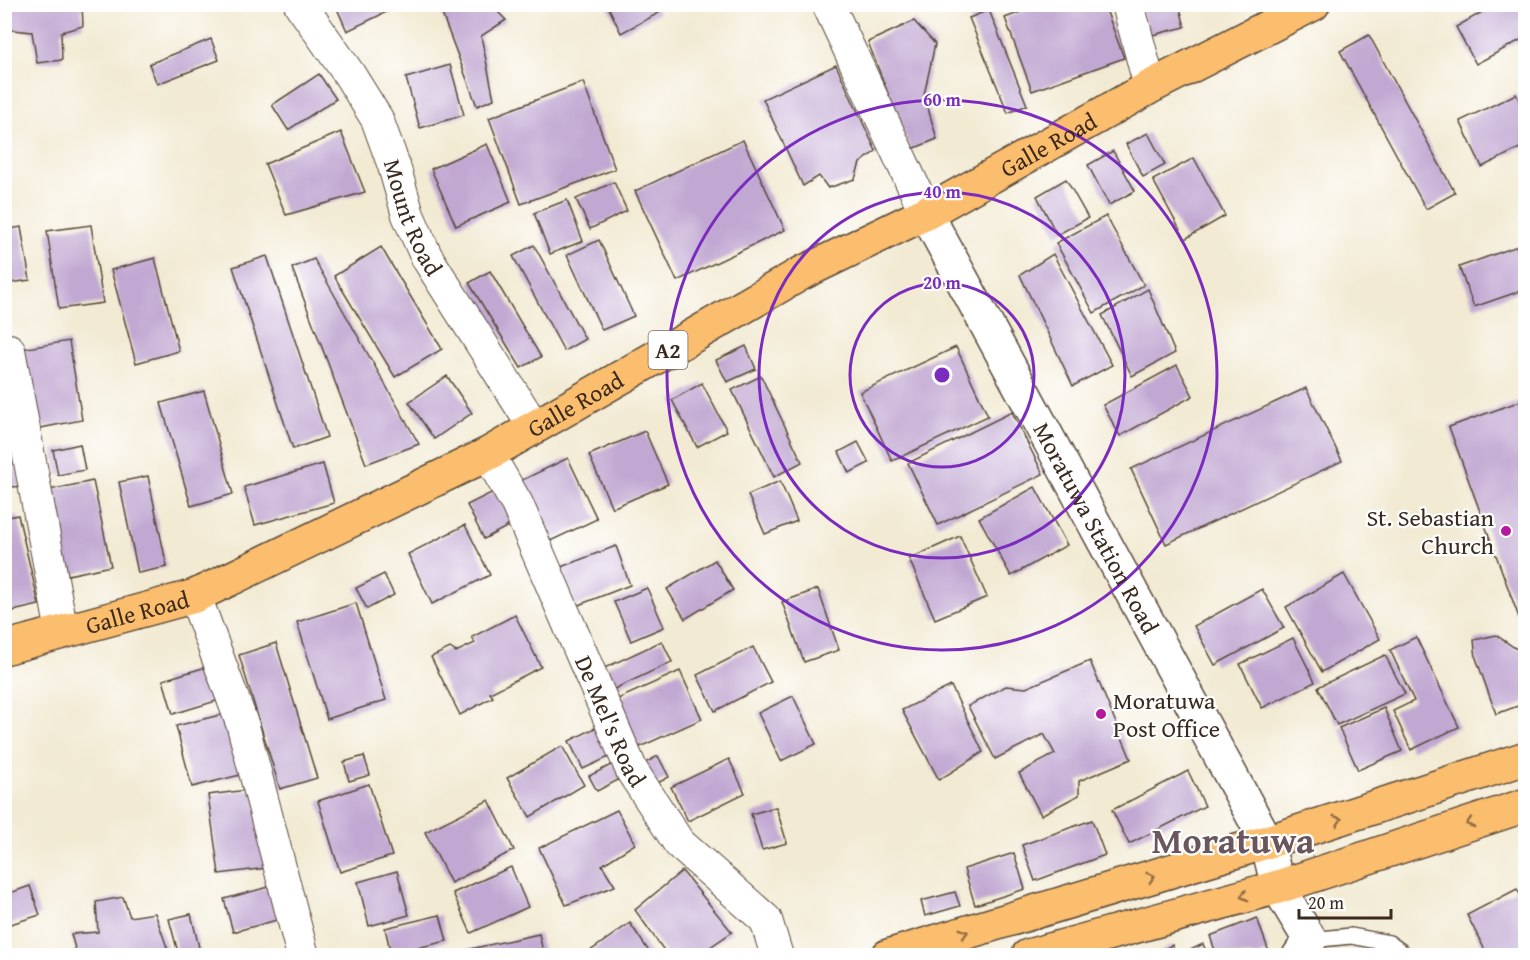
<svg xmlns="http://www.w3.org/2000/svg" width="1530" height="960" font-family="'Gentium Book Plus',serif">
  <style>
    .building { fill: #c1a8d2 }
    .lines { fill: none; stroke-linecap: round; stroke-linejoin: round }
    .service-casing { stroke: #564739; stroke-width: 18 }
    .minor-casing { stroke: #564739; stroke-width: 34 }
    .tertiary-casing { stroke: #564739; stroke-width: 36 }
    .primary-casing { stroke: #564739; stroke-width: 36 }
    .trunk-casing { stroke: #564739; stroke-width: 36 }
    .service { stroke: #fff; stroke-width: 15 }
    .minor { stroke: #fff; stroke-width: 32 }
    .tertiary { stroke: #fff; stroke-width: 33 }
    .primary { stroke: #fbbd6e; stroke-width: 33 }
    .trunk { stroke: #fbbd6e; stroke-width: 33 }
    .oneway { stroke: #916c42 }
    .ring { fill: none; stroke: #7b2cbf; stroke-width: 3 }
    .poi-dot { fill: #b5179e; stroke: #fff; stroke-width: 2 }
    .labels { text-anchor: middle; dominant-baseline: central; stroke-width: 4.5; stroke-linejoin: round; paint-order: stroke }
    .shield { fill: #fff; stroke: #766a62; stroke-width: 1.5 }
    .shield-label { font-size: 22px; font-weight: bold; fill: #3b2a1e }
    .street-label { font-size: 24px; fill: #3b2a1e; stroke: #fff }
    .poi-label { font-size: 24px; fill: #3b2a1e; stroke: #fff; text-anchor: end }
    .town-label { font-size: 36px; font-weight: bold; fill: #6a565d; stroke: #fff }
    .centre { fill: #7b2cbf; stroke: #fff; stroke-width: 3 }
    .ring-label { font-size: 18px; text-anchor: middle; font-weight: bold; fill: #7b2cbf; stroke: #fff; stroke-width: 4.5; stroke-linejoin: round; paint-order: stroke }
  </style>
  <rect width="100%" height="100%" fill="#fff"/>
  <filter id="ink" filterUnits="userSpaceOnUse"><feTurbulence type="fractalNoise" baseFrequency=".0167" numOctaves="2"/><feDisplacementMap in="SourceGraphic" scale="12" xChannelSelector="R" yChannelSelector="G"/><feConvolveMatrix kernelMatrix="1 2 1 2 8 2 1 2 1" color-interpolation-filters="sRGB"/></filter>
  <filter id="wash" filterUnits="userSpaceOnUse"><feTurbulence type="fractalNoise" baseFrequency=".008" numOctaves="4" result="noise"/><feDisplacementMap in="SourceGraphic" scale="24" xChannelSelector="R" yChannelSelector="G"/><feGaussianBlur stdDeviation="1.35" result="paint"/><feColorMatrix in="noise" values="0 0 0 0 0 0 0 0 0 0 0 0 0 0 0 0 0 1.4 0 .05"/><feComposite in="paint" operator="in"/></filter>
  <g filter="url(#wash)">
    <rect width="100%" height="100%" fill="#f2ead3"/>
    <g id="blocks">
      <!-- building -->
      <g class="building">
        <polygon points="4,4 82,4 83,26 61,32 62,60 37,63 32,32 4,29"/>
        <polygon points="335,4 403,4 347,31"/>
        <polygon points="443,4 457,4 460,9 496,10 506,20 481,36 494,99 477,106 439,6"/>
        <polygon points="607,4 655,4 659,13 621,33"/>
        <polygon points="1041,4 1104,4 1124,58 1032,91 1005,18"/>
        <polygon points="1140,4 1179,4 1185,27 1148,36"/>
        <polygon points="1496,4 1526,4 1526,37 1476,64 1456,27"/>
        <polygon points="989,10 1027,105 1008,113 969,18"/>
        <polygon points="914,21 935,44 924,95 937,139 910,150 868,42"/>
        <polygon points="1369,35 1455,193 1426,209 1340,51"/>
        <polygon points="211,39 219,60 157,84 149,64"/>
        <polygon points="450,65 464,115 420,128 406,78"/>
        <polygon points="836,65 876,151 860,163 855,179 828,188 819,176 803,186 763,99"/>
        <polygon points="319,74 336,99 288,130 272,105"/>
        <polygon points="583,82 615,169 521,204 489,118"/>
        <polygon points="1516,94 1526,114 1526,145 1482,167 1460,121"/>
        <polygon points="341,132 365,192 286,215 265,164"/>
        <polygon points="1148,133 1165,165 1143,177 1126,144"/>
        <polygon points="743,140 785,230 677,281 635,191"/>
        <polygon points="487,144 511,202 456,226 431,169"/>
        <polygon points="1113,151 1135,191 1109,205 1088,165"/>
        <polygon points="1194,158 1225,216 1185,239 1153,180"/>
        <polygon points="1066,179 1088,218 1057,235 1037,196"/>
        <polygon points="614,182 627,211 590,229 576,199"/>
        <polygon points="567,200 583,241 550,254 534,213"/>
        <polygon points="1106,216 1144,285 1094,313 1056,243"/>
        <polygon points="91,225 103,303 59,309 47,231"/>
        <polygon points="21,227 30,280 4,284 4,230"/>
        <polygon points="599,240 634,316 602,330 567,255"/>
        <polygon points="1526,243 1526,289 1474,307 1459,267"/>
        <polygon points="534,245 585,339 564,351 513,256"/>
        <polygon points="381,247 442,349 395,377 334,276"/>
        <polygon points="1053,254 1112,365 1073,386 1020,275"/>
        <polygon points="267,256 327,437 293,449 233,267"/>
        <polygon points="155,258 179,351 136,363 111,270"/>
        <polygon points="314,259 419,444 366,464 292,268"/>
        <polygon points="490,271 541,357 521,368 469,283"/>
        <polygon points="1148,289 1175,353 1132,376 1102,315"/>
        <polygon points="69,341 82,420 35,429 21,349"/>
        <polygon points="746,346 756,369 727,382 716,360"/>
        <polygon points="956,347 988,416 892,461 860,392"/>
        <polygon points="1177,365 1193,396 1120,436 1103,405"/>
        <polygon points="447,376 472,413 434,439 409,402"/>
        <polygon points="761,376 802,462 774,477 732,390"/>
        <polygon points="702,383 727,431 697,447 672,400"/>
        <polygon points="1306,388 1342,461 1166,544 1131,469"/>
        <polygon points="204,391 233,494 191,506 161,403"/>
        <polygon points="1526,399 1526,634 1525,634 1449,427"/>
        <polygon points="4,404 21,486 4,488"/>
        <polygon points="1012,412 1043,474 938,525 908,463"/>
        <polygon points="645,431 668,484 612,508 589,455"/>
        <polygon points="858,442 869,463 849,473 839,452"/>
        <polygon points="80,444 85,470 58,475 53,450"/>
        <polygon points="568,458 597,519 546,543 518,482"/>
        <polygon points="323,464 334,503 255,525 244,487"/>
        <polygon points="148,476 167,567 138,573 119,482"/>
        <polygon points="93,481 111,566 68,575 49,490"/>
        <polygon points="780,481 797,521 765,534 748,495"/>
        <polygon points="1035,487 1067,545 1011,576 979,518"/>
        <polygon points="497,490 514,523 484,539 467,505"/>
        <polygon points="18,515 39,605 4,613 4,518"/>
        <polygon points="465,525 490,575 432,604 408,554"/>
        <polygon points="960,536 987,597 935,619 909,559"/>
        <polygon points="616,546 630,585 576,606 561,567"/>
        <polygon points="715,560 733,590 685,619 667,589"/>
        <polygon points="384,574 394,595 367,609 356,588"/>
        <polygon points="1344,574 1380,639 1322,672 1286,607"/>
        <polygon points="647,588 664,627 631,641 614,602"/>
        <polygon points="818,589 839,650 804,662 782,602"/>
        <polygon points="1262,589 1284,628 1215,665 1194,626"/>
        <polygon points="356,603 386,700 327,719 297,622"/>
        <polygon points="515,615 541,667 490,693 493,697 460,715 431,657 450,648 456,652 475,643 472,637"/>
        <polygon points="1496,635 1515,648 1526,651 1526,703 1496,714 1476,658 1474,640"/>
        <polygon points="1416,637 1459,727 1411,750 1393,711 1414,701 1390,650"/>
        <polygon points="1293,638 1315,682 1262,708 1240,664"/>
        <polygon points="662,641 672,662 610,691 600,670"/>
        <polygon points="276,643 317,778 280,789 239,655"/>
        <polygon points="753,647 771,682 715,711 697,675"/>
        <polygon points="1385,655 1405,694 1337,725 1318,687"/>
        <polygon points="1090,661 1131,759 1079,781 1079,795 1041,815 1019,773 1055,754 1044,734 995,759 968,706 1006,686 1026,688"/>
        <polygon points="216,664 226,698 173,714 163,680"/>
        <polygon points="680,671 702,719 633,750 611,702"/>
        <polygon points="951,686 983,752 939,780 902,710"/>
        <polygon points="793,696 816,744 781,761 758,713"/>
        <polygon points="1384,708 1402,751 1358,770 1339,728"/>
        <polygon points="228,713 244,774 192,787 176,726"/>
        <polygon points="597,727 611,756 583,769 569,741"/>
        <polygon points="562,746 584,785 530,817 507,778"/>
        <polygon points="364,756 370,775 349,781 344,762"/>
        <polygon points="658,756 669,777 654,785 643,764"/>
        <polygon points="729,759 745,793 688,821 671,787"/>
        <polygon points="615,763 622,778 597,791 589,776"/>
        <polygon points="1188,771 1205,806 1129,844 1112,810"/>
        <polygon points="369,784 392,856 340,872 318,801"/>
        <polygon points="255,789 266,868 219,874 208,795"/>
        <polygon points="489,800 514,850 451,883 425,832"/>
        <polygon points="776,807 787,843 762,850 751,814"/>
        <polygon points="617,810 635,844 602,865 615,886 566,905 539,848"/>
        <polygon points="1092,820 1105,855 1035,881 1022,845"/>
        <polygon points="1014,853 1025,889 975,905 964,869"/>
        <polygon points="511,867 528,907 471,933 453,893"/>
        <polygon points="397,871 409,915 369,926 358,882"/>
        <polygon points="682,871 732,932 697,956 668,956 635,910"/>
        <polygon points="276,885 284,918 233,932 224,899"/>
        <polygon points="30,886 40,915 4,926 4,895"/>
        <polygon points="1517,889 1526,905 1526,956 1488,956 1467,915"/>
        <polygon points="955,892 960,906 925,916 921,901"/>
        <polygon points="123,897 130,917 155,913 170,956 77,956 71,934 98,932 96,902"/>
        <polygon points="191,914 201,956 179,956 169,919"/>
        <polygon points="440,915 447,941 391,954 385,928"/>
        <polygon points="1257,918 1269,952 1259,956 1217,956 1210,936"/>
        <polygon points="630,923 652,956 583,956"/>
        <polygon points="539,934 544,956 444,956 443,955"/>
        <polygon points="1203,944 1208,956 1188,956 1186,952"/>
        <polygon points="1172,945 1177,956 1150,956"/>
      </g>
    </g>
  </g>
  <g filter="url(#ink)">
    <use href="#blocks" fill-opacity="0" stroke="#564739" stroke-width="1.5"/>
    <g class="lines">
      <defs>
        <polyline id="service" points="1310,940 1351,936 1389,943 1407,956"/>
        <g id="minor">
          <path id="s1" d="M300 4 349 74 377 119 394 166 408 215 426 256 534 427"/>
          <polyline points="828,4 926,213"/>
          <polyline points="1128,4 1150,87"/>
          <polyline points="9,350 62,632"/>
          <path id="s2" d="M488 454 517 504 632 771 679 843 766 920 777 956"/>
          <polyline points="195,596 243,726 303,956"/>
        </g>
        <g id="tertiary">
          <path id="s3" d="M926 213 1267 842 1278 887 1310 940 1299 956"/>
        </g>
        <g id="primary">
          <polyline points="888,956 1267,842 1526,758"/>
          <polyline points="1028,956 1278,887 1526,805"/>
        </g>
        <g id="trunk">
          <path id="s4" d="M4 648 195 596 488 454 802 273 926 213 1150 87 1313 4"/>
        </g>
      </defs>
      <!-- service casing -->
      <use href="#service" class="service-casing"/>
      <!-- minor casing -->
      <use href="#minor" class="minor-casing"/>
      <!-- tertiary casing -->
      <use href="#tertiary" class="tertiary-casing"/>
      <!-- primary casing -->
      <use href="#primary" class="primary-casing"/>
      <!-- trunk casing -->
      <use href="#trunk" class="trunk-casing"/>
      <!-- service -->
      <use href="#service" class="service"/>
      <!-- minor -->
      <use href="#minor" class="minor"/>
      <!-- tertiary -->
      <use href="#tertiary" class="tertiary"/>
      <!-- primary -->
      <use href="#primary" class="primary"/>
      <!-- trunk -->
      <use href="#trunk" class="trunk"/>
    </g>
    <!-- one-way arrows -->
    <defs><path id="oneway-chevron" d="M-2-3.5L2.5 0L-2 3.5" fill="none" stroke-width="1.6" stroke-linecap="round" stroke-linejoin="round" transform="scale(1.5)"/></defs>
    <g class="oneway">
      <use href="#oneway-chevron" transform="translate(1338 820) rotate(-18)"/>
      <use href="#oneway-chevron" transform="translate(1470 823) rotate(162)"/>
      <use href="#oneway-chevron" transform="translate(1151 877) rotate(-17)"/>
      <use href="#oneway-chevron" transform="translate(1244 896) rotate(165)"/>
      <use href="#oneway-chevron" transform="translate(964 933) rotate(-17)"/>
    </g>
  </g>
  <!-- distance rings -->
  <g class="ring">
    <circle cx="942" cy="375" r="92"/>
    <circle cx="942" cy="375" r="183"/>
    <circle cx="942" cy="375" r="275"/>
  </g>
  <!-- markers -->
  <g class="poi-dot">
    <circle cx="1506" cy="531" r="6"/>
    <circle cx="1101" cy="714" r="6"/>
  </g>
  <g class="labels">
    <!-- shield labels -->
    <rect class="shield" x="648.5" y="331" width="39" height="38" rx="4.5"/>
    <g class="shield-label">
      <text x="668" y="350">A2</text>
    </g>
    <!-- street labels -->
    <g class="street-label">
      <text stroke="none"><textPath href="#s4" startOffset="1164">Galle Road</textPath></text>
      <text stroke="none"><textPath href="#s1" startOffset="243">Mount Road</textPath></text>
      <text stroke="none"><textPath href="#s4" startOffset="624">Galle Road</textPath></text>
      <text stroke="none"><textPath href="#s3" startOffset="358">Moratuwa Station Road</textPath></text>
      <text stroke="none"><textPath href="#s4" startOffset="138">Galle Road</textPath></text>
      <text stroke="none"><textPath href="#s2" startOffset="294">De Mel's Road</textPath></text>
    </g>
    <!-- poi labels -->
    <g class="poi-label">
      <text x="1494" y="517">St. Sebastian<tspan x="1494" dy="28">Church</tspan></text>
      <text x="1113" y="700" text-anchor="start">Moratuwa<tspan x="1113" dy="28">Post Office</tspan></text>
    </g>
    <!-- town labels -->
    <g class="town-label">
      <text x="1233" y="839">Moratuwa</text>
    </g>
  </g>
  <circle cx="942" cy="375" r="9" class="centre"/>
  <g class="ring-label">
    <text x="942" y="106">60 m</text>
    <text x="942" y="198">40 m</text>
    <text x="942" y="289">20 m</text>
  </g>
  <!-- margin -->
  <rect width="1530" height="960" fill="none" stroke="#fff" stroke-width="24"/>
  <!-- scale -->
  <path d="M1299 909v9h92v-9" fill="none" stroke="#3b2a1e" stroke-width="3"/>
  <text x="1308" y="909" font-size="18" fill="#3b2a1e" stroke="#ffffff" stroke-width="4.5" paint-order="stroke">20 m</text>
</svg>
